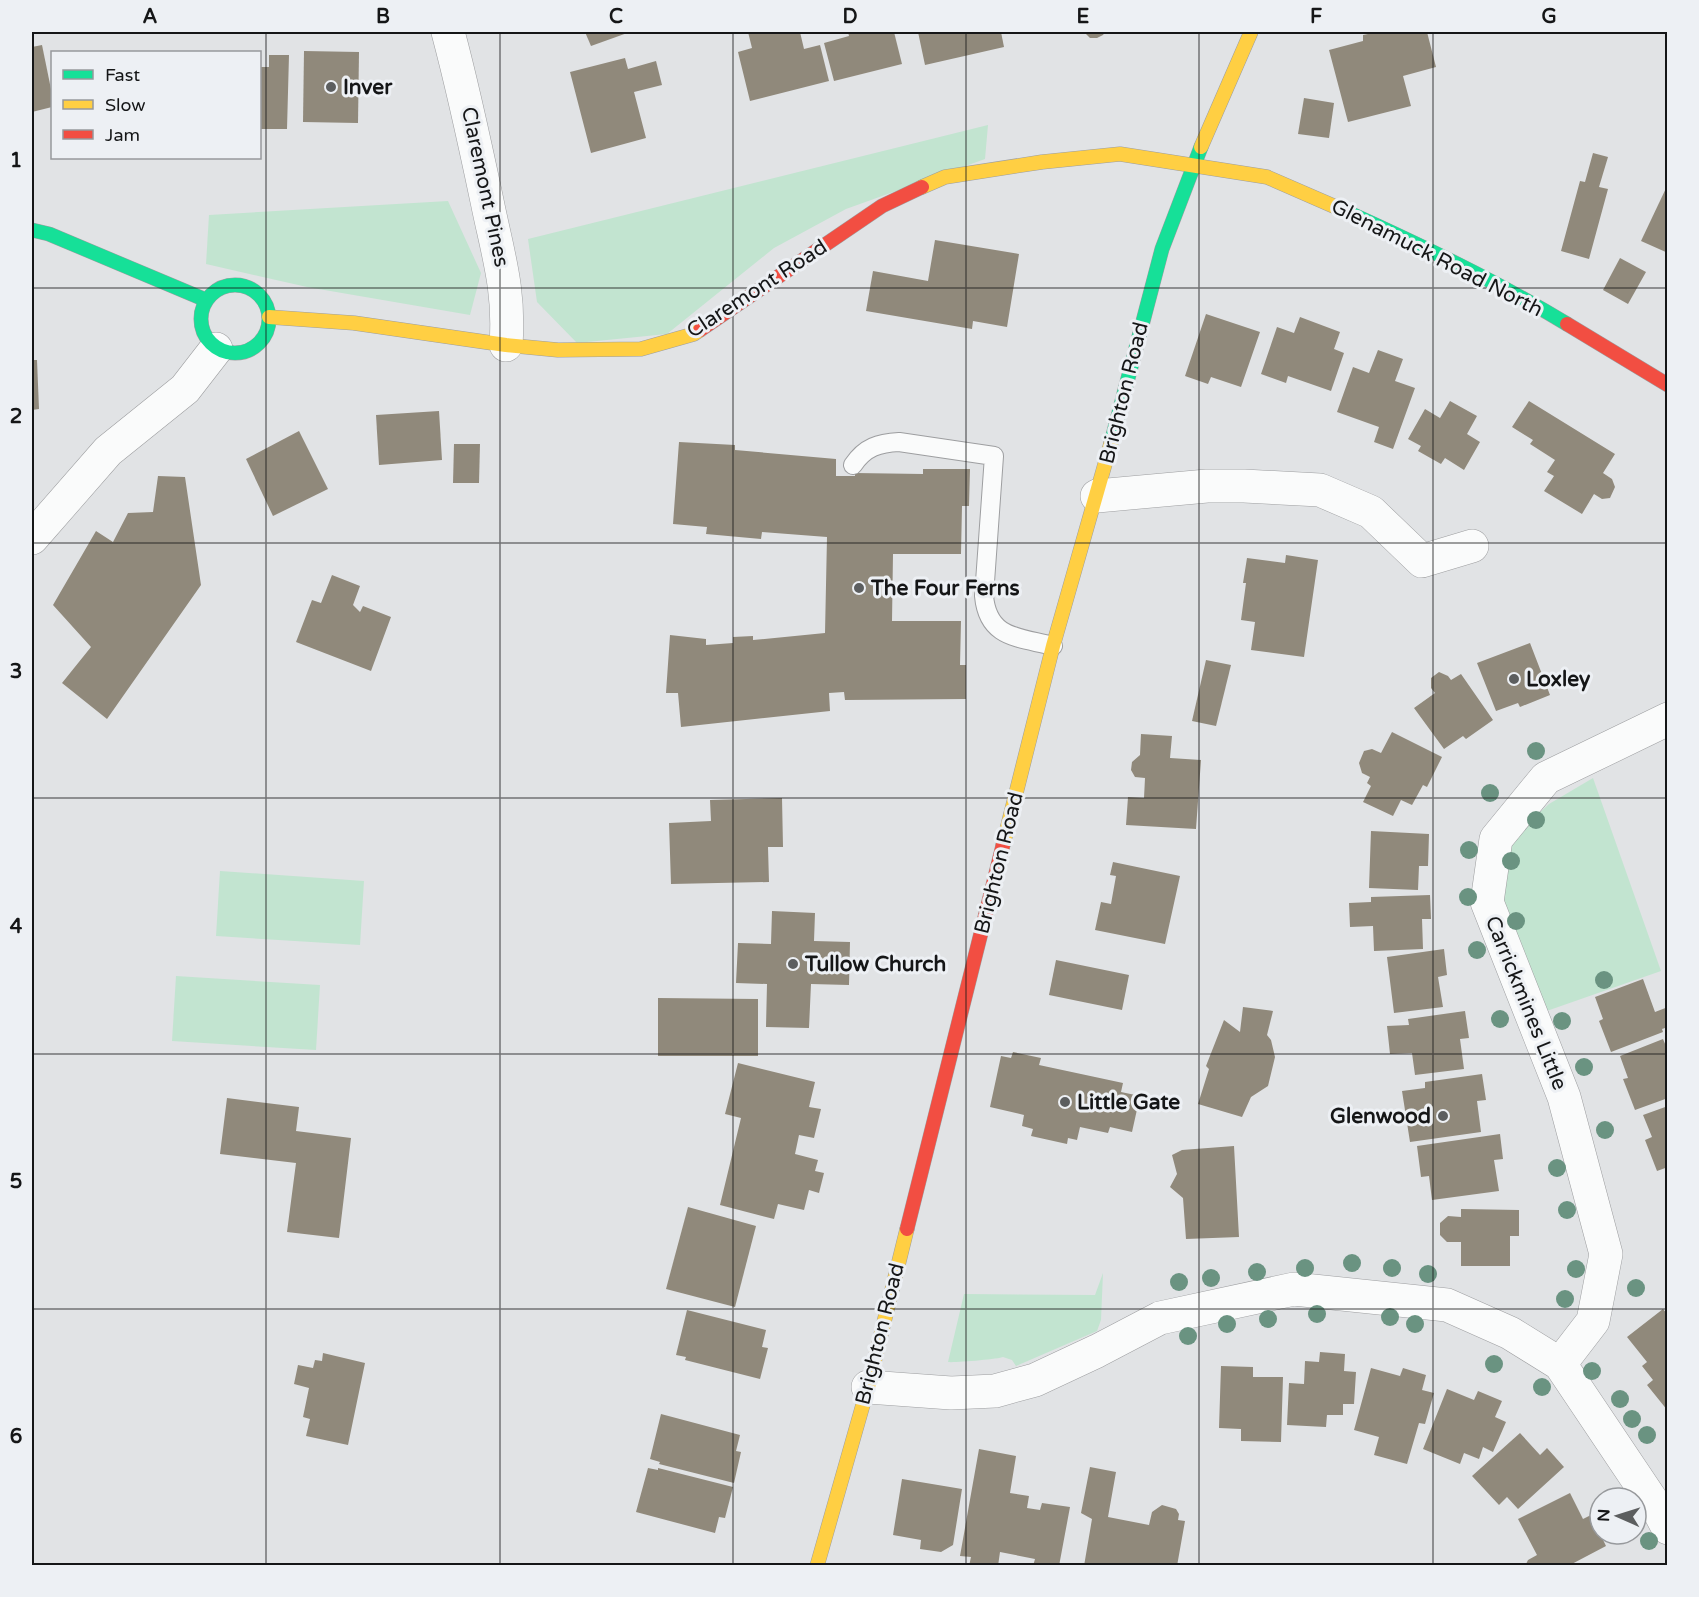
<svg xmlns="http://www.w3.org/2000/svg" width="1699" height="1597" font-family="'Varela Round',sans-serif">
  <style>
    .green { fill: #c2e4d0 }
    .building { fill: #90897b }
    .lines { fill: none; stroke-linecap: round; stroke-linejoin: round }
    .lane-casing { stroke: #9d9ea0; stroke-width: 20 }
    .street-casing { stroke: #9d9ea0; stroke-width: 34 }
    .fast-casing { stroke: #9d9ea0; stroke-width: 15 }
    .slow-casing { stroke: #9d9ea0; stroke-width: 15 }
    .jam-casing { stroke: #9d9ea0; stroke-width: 15 }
    .lane { stroke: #fafbfb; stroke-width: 18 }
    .street { stroke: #fafbfb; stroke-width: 33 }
    .fast { stroke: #16e098; stroke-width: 14 }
    .slow { stroke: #ffcf43; stroke-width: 14 }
    .jam { stroke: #f24e42; stroke-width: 14 }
    .tree { fill: #6a9381 }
    .grid { fill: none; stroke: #151617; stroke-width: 1.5; stroke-opacity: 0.55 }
    .poi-dot { fill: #5c5e5f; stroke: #edf0f4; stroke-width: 2 }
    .labels { text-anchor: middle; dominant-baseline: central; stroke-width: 6; stroke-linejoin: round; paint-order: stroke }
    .poi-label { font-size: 21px; font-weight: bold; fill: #151617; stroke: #edf0f4; text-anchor: start }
    .street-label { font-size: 21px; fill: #151617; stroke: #edf0f4 }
    .neatline { fill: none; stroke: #151617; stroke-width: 2 }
    .grid-label { font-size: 20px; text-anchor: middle; font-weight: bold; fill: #151617 }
  </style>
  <rect width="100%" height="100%" fill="#e1e3e5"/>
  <!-- green -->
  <g class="green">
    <polygon points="988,125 985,159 846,209 774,248 667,334 577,343 537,302 528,239"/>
    <polygon points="448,201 481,273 470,315 307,287 206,264 209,215"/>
    <polygon points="1593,778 1661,971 1541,1013 1500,894 1510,843 1516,834 1549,804"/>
    <polygon points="220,871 364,881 360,945 216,936"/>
    <polygon points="176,976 320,985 316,1050 172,1041"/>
    <path d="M1103 1273 1101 1320 1097 1331 1016 1366 1012 1360 1003 1357C999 1359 953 1363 948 1362L964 1294 1095 1295Z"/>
  </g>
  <!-- building -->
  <g class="building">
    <polygon points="585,32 630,32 591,46"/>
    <polygon points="748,32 800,32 804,49 820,45 829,81 750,101 738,52 752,48"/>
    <polygon points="848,32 894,32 902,64 834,81 824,43 849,36"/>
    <polygon points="918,32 1001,32 1004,47 925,65"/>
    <polygon points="1084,32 1105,32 1103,35 1097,38 1090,38"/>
    <polygon points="1378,32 1427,32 1436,67 1403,76 1411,106 1348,122 1329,50 1363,41 1363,35"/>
    <polygon points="42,45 52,94 52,107 32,112 32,47"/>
    <polygon points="304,51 359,52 358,123 303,122"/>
    <polygon points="269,55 289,55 287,129 261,129 260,67 269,67"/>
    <polygon points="625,58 628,69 656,61 662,85 634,92 646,138 591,153 570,72"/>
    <polygon points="1304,98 1334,103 1329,138 1298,134"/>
    <polygon points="1593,153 1608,157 1599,187 1608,189 1589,259 1561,251 1580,181 1585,182"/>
    <polygon points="1668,184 1668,253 1641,241"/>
    <polygon points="935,240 1019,254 1007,327 973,321 972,329 866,311 873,271 928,281"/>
    <polygon points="1620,258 1646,272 1628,304 1603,290"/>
    <polygon points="1206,314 1260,332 1241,387 1211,377 1208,384 1185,376"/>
    <polygon points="1300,317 1340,332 1334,349 1344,353 1331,391 1288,376 1286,383 1261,374 1277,327 1294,333"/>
    <polygon points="1378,350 1403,359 1395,381 1415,388 1393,449 1374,442 1379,427 1337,412 1353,367 1369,373"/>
    <polygon points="32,360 37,360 39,409 32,410"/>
    <polygon points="1450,401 1477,416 1467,434 1480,442 1464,470 1445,458 1441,464 1418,451 1421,446 1408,439 1425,409 1440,418"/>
    <polygon points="1529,401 1615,454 1603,473 1612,479 1615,487 1610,498 1602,499 1594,494 1582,514 1544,491 1554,476 1547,472 1555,460 1530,444 1533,440 1512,427"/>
    <polygon points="439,411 442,460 379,465 376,415"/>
    <polygon points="299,431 328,489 273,516 246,459"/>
    <polygon points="679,442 735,445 735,450 836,459 836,476 855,476 855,473 923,474 923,469 970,469 969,506 962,506 961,554 893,554 892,621 961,621 960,665 966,665 966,699 845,700 844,692 829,693 830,711 681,727 678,693 666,693 670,635 706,639 706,645 733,643 733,637 753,636 753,640 825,633 827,537 762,532 761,539 706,534 707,527 673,524"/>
    <polygon points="454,444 480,444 479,483 453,483"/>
    <polygon points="158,476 185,477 201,585 107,719 62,683 91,647 53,605 96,531 113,542 128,513 153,512"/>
    <polygon points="1286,555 1318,560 1304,657 1251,650 1255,622 1241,620 1246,583 1243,583 1247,558 1285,563"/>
    <polygon points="332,575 360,586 353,605 360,612 363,606 391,617 371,671 296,642 312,600 321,603"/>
    <polygon points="1530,643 1550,695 1520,707 1518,703 1496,711 1477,663"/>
    <polygon points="1206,660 1231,665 1216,726 1192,721"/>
    <polygon points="1439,672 1448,676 1451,680 1461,674 1493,720 1466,739 1463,736 1444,749 1414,708 1435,693 1431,688 1431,678"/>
    <polygon points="1392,732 1442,757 1427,787 1423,785 1412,805 1401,800 1393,816 1363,802 1371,786 1367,783 1370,777 1362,773 1359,763 1364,751 1372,749 1381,753"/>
    <polygon points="1141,734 1172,736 1170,758 1201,760 1196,829 1126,825 1128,797 1144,798 1145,778 1135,777 1131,770 1132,762 1140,755"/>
    <polygon points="782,798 783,847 768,847 769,882 671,884 669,823 711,821 710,800"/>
    <polygon points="1371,831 1429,834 1428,866 1419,866 1418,890 1369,888"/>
    <polygon points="1113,862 1180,876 1165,944 1095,930 1101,902 1111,904 1116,876 1110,875"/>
    <polygon points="1430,895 1431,919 1422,919 1423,949 1374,951 1373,926 1350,927 1349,903 1371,902 1371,897"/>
    <polygon points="772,911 815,913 814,941 850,942 849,985 811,984 809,1028 766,1027 767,984 736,983 738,943 771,944"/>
    <polygon points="1444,949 1447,975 1438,977 1443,1007 1394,1013 1387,957"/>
    <polygon points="1056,960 1129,975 1122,1010 1049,995"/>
    <polygon points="1643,979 1655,1012 1668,1007 1668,1027 1662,1029 1663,1032 1611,1052 1599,1021 1603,1019 1595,997"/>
    <polygon points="658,998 758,999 758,1056 658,1056"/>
    <polygon points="1243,1007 1273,1011 1267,1035 1271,1040 1275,1057 1268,1086 1251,1097 1242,1117 1198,1104 1209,1069 1206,1066 1224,1020 1240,1032"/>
    <polygon points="1465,1011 1469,1038 1460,1039 1464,1069 1415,1075 1412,1053 1390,1054 1387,1026 1409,1025 1408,1019"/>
    <polygon points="1663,1039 1668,1051 1668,1098 1635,1110 1623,1079 1628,1078 1620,1056"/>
    <polygon points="1013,1052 1041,1058 1039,1065 1123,1083 1121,1092 1140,1096 1132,1132 1110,1127 1108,1133 1080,1127 1077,1140 1068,1138 1067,1144 1031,1136 1033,1129 1022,1126 1024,1115 990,1107 1001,1056 1011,1058"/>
    <polygon points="738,1063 815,1082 809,1107 821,1109 814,1138 799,1135 795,1154 818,1160 815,1171 824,1173 819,1193 809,1190 804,1210 778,1204 774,1219 720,1205 741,1118 725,1114"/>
    <polygon points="1482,1074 1486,1100 1477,1101 1481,1132 1410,1142 1402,1091 1425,1088 1425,1082"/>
    <polygon points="227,1098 299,1107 296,1131 351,1138 339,1238 287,1232 296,1163 220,1154"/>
    <polygon points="1668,1106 1668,1167 1657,1171 1645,1140 1652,1137 1643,1115"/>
    <polygon points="1500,1134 1503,1159 1494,1160 1499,1191 1432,1200 1429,1176 1421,1177 1417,1146"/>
    <polygon points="1234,1146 1239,1237 1186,1239 1183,1198 1170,1187 1177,1174 1172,1155 1182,1150"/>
    <polygon points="688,1207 756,1226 735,1307 666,1289"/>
    <polygon points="1461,1209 1519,1210 1519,1236 1510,1236 1510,1266 1461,1266 1461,1242 1447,1242 1440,1235 1440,1223 1448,1216 1461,1217"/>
    <polygon points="1663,1309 1668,1315 1668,1411 1647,1385 1653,1380 1642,1366 1647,1362 1627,1337"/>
    <polygon points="687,1310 766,1330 762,1347 768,1348 760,1379 685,1360 686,1357 676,1355"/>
    <polygon points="1320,1352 1345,1354 1344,1371 1356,1372 1354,1404 1343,1404 1343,1415 1327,1415 1326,1427 1287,1425 1289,1383 1304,1384 1305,1361 1319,1362"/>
    <polygon points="323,1353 365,1363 348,1445 306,1436 310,1419 303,1417 309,1388 294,1384 298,1365 313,1368 315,1360 322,1361"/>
    <polygon points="1221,1366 1253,1367 1253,1377 1283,1377 1281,1442 1241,1441 1241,1429 1219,1428"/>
    <polygon points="1371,1368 1400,1376 1403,1368 1426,1375 1422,1390 1434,1393 1425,1424 1419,1423 1407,1464 1374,1455 1379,1437 1354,1430"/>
    <polygon points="1447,1389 1474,1400 1478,1391 1502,1401 1495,1417 1506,1422 1493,1452 1483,1447 1479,1459 1464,1453 1460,1464 1423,1449"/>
    <polygon points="661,1414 740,1435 736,1451 741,1452 734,1483 659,1464 660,1462 650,1459"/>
    <polygon points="1520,1433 1540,1455 1547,1448 1564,1467 1518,1509 1507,1497 1499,1505 1472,1476"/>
    <polygon points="979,1449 1016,1456 1010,1493 1029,1496 1027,1508 1040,1510 1042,1503 1070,1507 1059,1566 1033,1566 1035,1559 1000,1552 998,1566 969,1566 971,1557 960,1556"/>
    <polygon points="1090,1467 1116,1472 1108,1517 1149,1525 1152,1512 1162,1505 1176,1509 1179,1514 1178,1520 1185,1521 1177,1566 1084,1566 1092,1519 1081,1513"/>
    <polygon points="648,1468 658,1470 658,1468 733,1487 725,1518 719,1517 715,1533 636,1512"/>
    <polygon points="902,1479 962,1489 953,1545 941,1552 920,1549 921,1540 893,1535"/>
    <polygon points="1570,1493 1583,1519 1591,1515 1606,1546 1568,1566 1525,1566 1528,1560 1537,1555 1518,1519"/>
  </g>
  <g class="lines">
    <defs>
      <path id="lane" d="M853 465C865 447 879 443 899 442L994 456 984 596C988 639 1019 637 1053 646"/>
      <g id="street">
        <path d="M448 32C463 88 475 144 487 201 498 255 510 289 506 345"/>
        <polyline points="1097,496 1207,486 1244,486 1320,490 1371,512 1422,561 1472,546"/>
        <polyline points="32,538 108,451 185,389 216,349"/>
        <polyline points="1560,1364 1593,1321 1606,1254 1564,1097 1487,902 1496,839 1546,778 1668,719"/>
        <polyline points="868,1387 951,1393 995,1391 1035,1380 1097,1351 1160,1318 1294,1289 1447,1305 1510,1333 1560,1364 1660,1513 1668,1528"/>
      </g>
      <g id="fast">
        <path d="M1345 211C1420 245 1496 281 1567 324"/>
        <polyline points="32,230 49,234 206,300"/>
        <circle cx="235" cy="319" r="34"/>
        <polyline points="1111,443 1162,249 1201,147"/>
      </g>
      <g id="slow">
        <polyline points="1201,147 1251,32"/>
        <polyline points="922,187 945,177 1042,162 1120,154 1267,177 1345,211"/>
        <polyline points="269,317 354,323 506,345 558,350 641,349 694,334 700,330"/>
        <polyline points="1003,845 1053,646 1111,443"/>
        <polyline points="817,1566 868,1387 907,1229"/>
      </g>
      <g id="jam">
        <polyline points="1567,324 1668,385"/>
        <polyline points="700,330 882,206 922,187"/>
        <polyline points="907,1229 1003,845"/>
      </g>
    </defs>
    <!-- lane casing -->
    <use href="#lane" class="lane-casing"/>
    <!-- street casing -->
    <use href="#street" class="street-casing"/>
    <!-- fast casing -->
    <use href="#fast" class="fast-casing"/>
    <!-- slow casing -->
    <use href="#slow" class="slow-casing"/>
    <!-- jam casing -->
    <use href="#jam" class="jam-casing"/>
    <!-- lane -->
    <use href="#lane" class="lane"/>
    <!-- street -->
    <use href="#street" class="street"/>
    <!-- fast -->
    <use href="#fast" class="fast"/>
    <!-- slow -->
    <use href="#slow" class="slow"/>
    <!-- jam -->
    <use href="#jam" class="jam"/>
  </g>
  <!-- trees -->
  <g class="tree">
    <circle cx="1536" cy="751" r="9"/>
    <circle cx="1490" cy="793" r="9"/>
    <circle cx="1536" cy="820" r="9"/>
    <circle cx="1469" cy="850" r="9"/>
    <circle cx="1511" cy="861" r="9"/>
    <circle cx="1468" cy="897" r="9"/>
    <circle cx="1516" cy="921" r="9"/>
    <circle cx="1477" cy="950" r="9"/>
    <circle cx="1604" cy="980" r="9"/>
    <circle cx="1500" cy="1019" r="9"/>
    <circle cx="1562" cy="1021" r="9"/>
    <circle cx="1584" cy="1067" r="9"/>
    <circle cx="1605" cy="1130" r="9"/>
    <circle cx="1557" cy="1168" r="9"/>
    <circle cx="1567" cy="1210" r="9"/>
    <circle cx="1352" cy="1263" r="9"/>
    <circle cx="1305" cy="1268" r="9"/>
    <circle cx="1392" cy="1268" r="9"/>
    <circle cx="1576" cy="1269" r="9"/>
    <circle cx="1257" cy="1272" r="9"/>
    <circle cx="1428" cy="1274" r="9"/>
    <circle cx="1211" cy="1278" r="9"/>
    <circle cx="1179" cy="1282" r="9"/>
    <circle cx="1636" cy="1288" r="9"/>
    <circle cx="1565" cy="1299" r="9"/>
    <circle cx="1317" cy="1314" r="9"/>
    <circle cx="1390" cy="1317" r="9"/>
    <circle cx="1268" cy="1319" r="9"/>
    <circle cx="1227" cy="1324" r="9"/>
    <circle cx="1415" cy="1324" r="9"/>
    <circle cx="1188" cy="1336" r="9"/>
    <circle cx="1494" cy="1364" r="9"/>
    <circle cx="1592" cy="1371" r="9"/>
    <circle cx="1542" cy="1387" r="9"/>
    <circle cx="1620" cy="1399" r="9"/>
    <circle cx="1632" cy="1419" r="9"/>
    <circle cx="1647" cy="1435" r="9"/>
    <circle cx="1649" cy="1541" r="9"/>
  </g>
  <!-- grid -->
  <path class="grid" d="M266 32V1566M500 32V1566M733 32V1566M966 32V1566M1199 32V1566M1433 32V1566M32 288H1668M32 543H1668M32 798H1668M32 1054H1668M32 1309H1668"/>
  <!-- markers -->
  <g class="poi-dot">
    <circle cx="331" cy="87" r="6"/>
    <circle cx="859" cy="588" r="6"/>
    <circle cx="1514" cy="679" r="6"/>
    <circle cx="793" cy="964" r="6"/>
    <circle cx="1065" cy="1102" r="6"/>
    <circle cx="1443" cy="1116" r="6"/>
  </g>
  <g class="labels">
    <!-- poi labels -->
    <g class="poi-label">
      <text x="343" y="87">Inver</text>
      <text x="871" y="588">The Four Ferns</text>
      <text x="1526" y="679">Loxley</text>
      <text x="805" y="964">Tullow Church</text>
      <text x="1077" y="1102">Little Gate</text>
      <text x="1431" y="1116" text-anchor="end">Glenwood</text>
    </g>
    <!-- street labels -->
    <g class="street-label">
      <text transform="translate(485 187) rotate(78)">Claremont Pines</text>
      <text transform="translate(1437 258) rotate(27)">Glenamuck Road North</text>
      <text transform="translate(757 289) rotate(-33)">Claremont Road</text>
      <text transform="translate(1124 393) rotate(-76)">Brighton Road</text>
      <text transform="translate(999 863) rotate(-76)">Brighton Road</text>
      <text transform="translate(1526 1003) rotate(68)">Carrickmines Little</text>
      <text transform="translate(880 1334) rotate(-76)">Brighton Road</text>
    </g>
  </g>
  <!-- border -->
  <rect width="1699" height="1597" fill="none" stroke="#edf0f4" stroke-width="66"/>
  <!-- legend -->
  <rect x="51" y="51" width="210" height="108" fill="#edf0f4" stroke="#97999c" stroke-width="1.5"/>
  <rect x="63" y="70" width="30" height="9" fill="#16e098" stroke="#97999c" stroke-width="1.5"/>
  <text x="105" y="81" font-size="18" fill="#151617">Fast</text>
  <rect x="63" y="100" width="30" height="9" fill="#ffcf43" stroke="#97999c" stroke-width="1.5"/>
  <text x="105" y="111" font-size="18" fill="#151617">Slow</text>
  <rect x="63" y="130" width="30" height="9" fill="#f24e42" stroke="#97999c" stroke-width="1.5"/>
  <text x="105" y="141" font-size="18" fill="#151617">Jam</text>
  <!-- north arrow -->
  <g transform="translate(1618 1516) rotate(273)"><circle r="28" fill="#edf0f4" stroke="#97999c" stroke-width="1.5"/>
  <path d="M0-4.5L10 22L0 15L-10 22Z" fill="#5c5e5f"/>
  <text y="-9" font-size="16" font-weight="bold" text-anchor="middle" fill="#151617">N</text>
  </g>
  <rect x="33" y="33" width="1633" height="1531" class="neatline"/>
  <g class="grid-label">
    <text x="150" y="23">A</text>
    <text x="383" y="23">B</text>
    <text x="616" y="23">C</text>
    <text x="850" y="23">D</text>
    <text x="1083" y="23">E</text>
    <text x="1316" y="23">F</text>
    <text x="1549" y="23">G</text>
    <text x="16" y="167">1</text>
    <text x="16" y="423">2</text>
    <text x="16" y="678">3</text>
    <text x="16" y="933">4</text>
    <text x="16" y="1188">5</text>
    <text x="16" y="1443">6</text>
  </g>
</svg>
